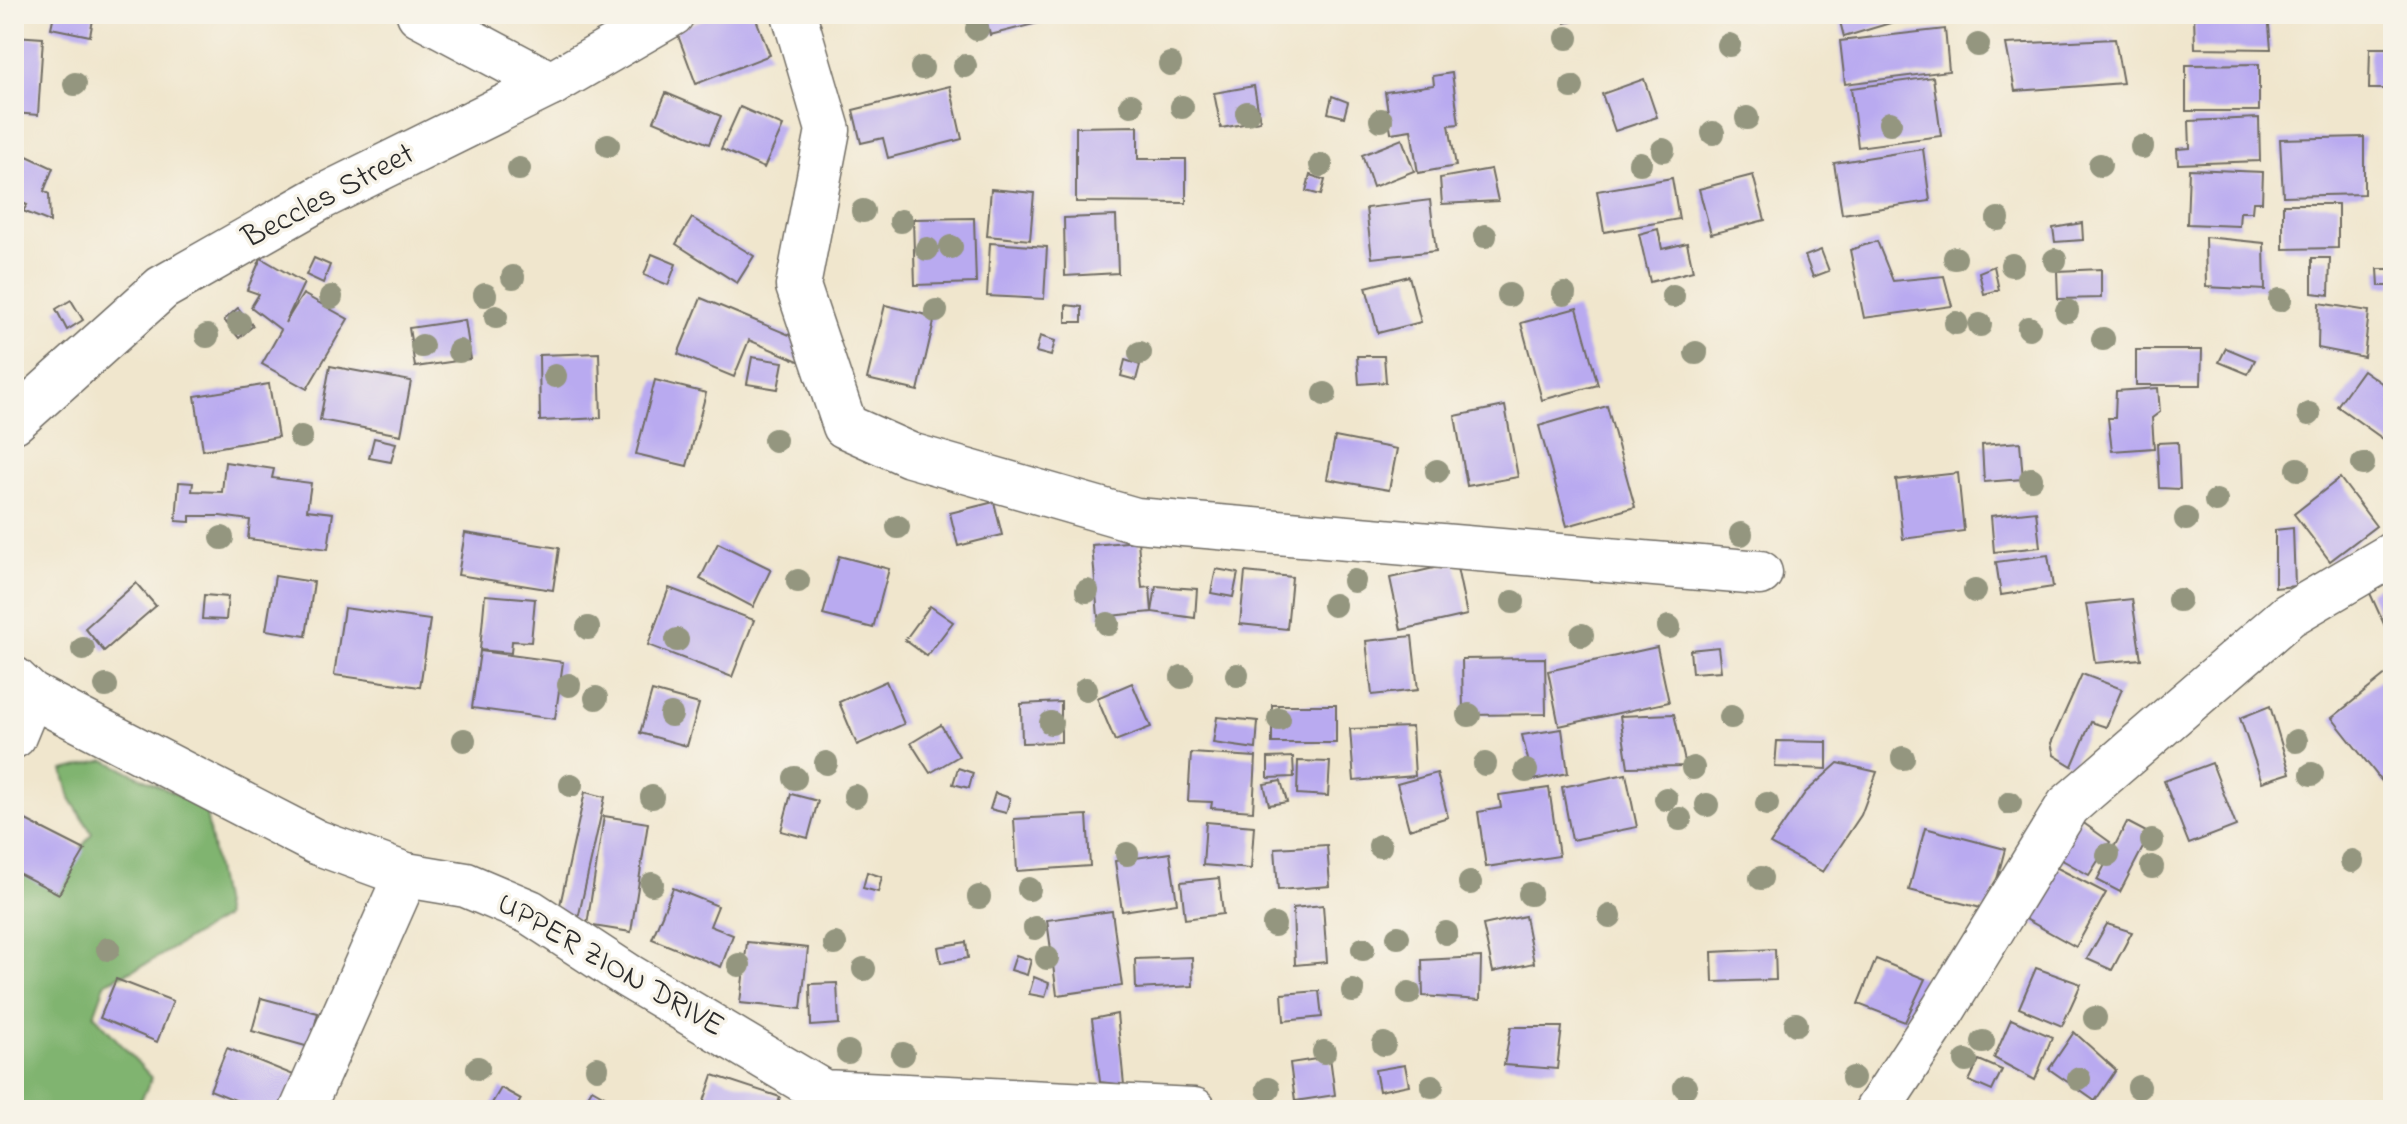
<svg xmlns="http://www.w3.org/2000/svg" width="2407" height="1124" font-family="'Indie Flower',sans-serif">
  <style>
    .forest { fill: #80b46f; stroke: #56704d; stroke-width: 2 }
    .building { fill: #b9aaf0 }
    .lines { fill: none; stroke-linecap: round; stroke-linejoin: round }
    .minor-casing { stroke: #706c64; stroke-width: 47 }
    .minor { stroke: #fff; stroke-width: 44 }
    .tree { fill: #94967f }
    .labels { text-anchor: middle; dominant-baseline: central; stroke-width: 7; stroke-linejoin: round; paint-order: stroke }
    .street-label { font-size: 32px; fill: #2b2b2b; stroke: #f7f3e8 }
  </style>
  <rect width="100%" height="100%" fill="#f7f3e8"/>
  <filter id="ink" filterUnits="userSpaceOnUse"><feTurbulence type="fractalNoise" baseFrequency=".0125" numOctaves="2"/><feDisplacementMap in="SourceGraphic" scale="16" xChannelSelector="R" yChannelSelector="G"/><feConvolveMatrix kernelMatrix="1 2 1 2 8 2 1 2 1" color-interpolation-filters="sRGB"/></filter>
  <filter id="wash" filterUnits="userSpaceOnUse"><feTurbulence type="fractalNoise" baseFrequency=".006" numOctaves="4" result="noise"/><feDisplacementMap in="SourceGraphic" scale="32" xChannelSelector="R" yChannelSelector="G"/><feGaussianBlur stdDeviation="1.8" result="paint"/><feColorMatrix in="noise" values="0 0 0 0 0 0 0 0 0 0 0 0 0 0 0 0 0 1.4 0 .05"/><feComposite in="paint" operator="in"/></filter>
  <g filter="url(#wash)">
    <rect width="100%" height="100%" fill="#f0e6cd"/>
    <!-- forest -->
    <polygon class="forest" points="105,760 205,808 225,917 146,964 106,982 94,1015 152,1078 139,1104 130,1110 14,1110 14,864 55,885 92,833 70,798 63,770"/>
    <g id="blocks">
      <!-- building -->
      <g class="building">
        <polygon points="54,14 94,14 90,36 51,28"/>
        <polygon points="716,14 754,14 770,55 696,84 676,30"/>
        <polygon points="985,14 1070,14 1070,15 990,35"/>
        <polygon points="1439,14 1461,14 1461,15 1440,20"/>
        <polygon points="1563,14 1598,14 1598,15 1565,23"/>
        <polygon points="1838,14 1909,14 1910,17 1844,37"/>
        <polygon points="1917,14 1948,14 1949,15 1919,22"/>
        <polygon points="2194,14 2268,14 2271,49 2195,48"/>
        <polygon points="1945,29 1949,71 1845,84 1840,41"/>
        <polygon points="14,36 43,38 38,115 14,113"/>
        <polygon points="2115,39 2123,83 2015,91 2006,44"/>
        <polygon points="2370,48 2393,48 2393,89 2369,89"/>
        <polygon points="2259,64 2259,111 2186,111 2186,65"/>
        <polygon points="1452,73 1459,124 1449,125 1456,166 1418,173 1411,130 1391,133 1385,92 1434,85 1433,76"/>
        <polygon points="1933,77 1941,136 1858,147 1851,88"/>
        <polygon points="1644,79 1657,117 1615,131 1602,94"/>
        <polygon points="950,86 962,139 888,158 883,138 861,143 853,110"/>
        <polygon points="1254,86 1260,121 1221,128 1214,93"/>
        <polygon points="666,93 721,116 709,144 654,121"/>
        <polygon points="1332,96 1348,102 1344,117 1328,113"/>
        <polygon points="740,107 783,126 764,168 721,149"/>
        <polygon points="2259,118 2260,161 2178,164 2177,149 2190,148 2189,121"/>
        <polygon points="1138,126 1138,159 1186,159 1186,203 1076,202 1076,127"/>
        <polygon points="2364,137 2364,194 2283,196 2280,139"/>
        <polygon points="1402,139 1414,171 1373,187 1362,155"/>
        <polygon points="1923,149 1930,201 1842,214 1834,163"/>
        <polygon points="14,150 53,168 44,191 49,194 50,222 23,211 27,205 14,199"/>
        <polygon points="1491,169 1498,201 1442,204 1440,178"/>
        <polygon points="2189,169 2263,172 2262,202 2253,202 2252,212 2240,212 2239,226 2187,224"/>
        <polygon points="1310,175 1325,180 1321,195 1306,191"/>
        <polygon points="1753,175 1765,220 1711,234 1699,189"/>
        <polygon points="1672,178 1679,219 1604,232 1597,191"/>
        <polygon points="991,189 1034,193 1030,240 987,236"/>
        <polygon points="1430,200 1436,251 1372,258 1366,208"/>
        <polygon points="2283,204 2338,204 2338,248 2283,249"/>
        <polygon points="1116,216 1118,273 1065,276 1064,218"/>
        <polygon points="692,218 754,256 737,283 676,244"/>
        <polygon points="974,218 976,283 915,285 913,219"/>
        <polygon points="2082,223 2083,240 2055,242 2053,228"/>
        <polygon points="1658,229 1662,249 1687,243 1693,271 1650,282 1639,234"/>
        <polygon points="2205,237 2264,243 2265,290 2206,287"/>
        <polygon points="1877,241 1893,281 1944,276 1952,306 1864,318 1850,250"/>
        <polygon points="990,243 1047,247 1044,299 987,296"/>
        <polygon points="1821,250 1829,271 1813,277 1805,256"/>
        <polygon points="652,254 676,264 668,285 644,275"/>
        <polygon points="261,258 304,283 285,323 303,294 348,319 307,389 262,364 281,330 251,307 259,294 247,290"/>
        <polygon points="314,258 330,265 323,283 306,275"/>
        <polygon points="2312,258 2330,258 2329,295 2312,293"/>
        <polygon points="1994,266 1999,290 1984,294 1979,272"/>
        <polygon points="2101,269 2101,298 2058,299 2057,271"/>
        <polygon points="2378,269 2393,269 2393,286 2379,286"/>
        <polygon points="1409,276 1421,322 1378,333 1366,287"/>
        <polygon points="701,298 811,344 803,363 749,340 734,377 678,354"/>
        <polygon points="71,300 83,320 67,330 56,309"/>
        <polygon points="2319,303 2369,311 2364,357 2318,348"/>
        <polygon points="885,305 935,317 918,391 867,379"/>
        <polygon points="1066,305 1082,307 1082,322 1066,322"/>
        <polygon points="238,308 253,326 239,338 224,320"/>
        <polygon points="1577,308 1598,385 1542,400 1521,323"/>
        <polygon points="465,320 471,359 415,367 409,328"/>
        <polygon points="1040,336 1055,341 1051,356 1036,352"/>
        <polygon points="2226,348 2255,360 2248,374 2219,362"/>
        <polygon points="2136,350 2202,350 2201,385 2136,385"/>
        <polygon points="599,353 601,418 540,421 539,355"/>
        <polygon points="1357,356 1384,356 1386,382 1359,384"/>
        <polygon points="752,357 783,362 778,389 747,384"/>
        <polygon points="1125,360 1140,365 1136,380 1121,376"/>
        <polygon points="330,366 411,381 401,435 320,420"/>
        <polygon points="2363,370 2393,391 2393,446 2337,406"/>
        <polygon points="655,380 706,393 687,466 636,454"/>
        <polygon points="269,384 278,437 203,450 195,396"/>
        <polygon points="2158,388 2160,412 2152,418 2154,448 2112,451 2108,418 2115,418 2116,391"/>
        <polygon points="1505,406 1518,477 1467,486 1455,416"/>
        <polygon points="1607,406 1635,507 1567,526 1539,426"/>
        <polygon points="1335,437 1397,449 1389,490 1327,479"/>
        <polygon points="374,438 396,443 391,462 369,458"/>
        <polygon points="2020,442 2023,479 1984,482 1982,445"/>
        <polygon points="2178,442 2180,489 2159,488 2157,443"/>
        <polygon points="225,462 274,469 272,478 311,483 307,510 333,513 328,549 248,539 250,520 220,516 190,516 190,522 176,521 179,482 193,483 192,491 222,492"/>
        <polygon points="1958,473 1964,531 1903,539 1896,480"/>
        <polygon points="2340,478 2376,526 2330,561 2294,514"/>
        <polygon points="994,502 1002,535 958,546 950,513"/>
        <polygon points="2036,511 2040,547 1994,552 1991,516"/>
        <polygon points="2293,528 2295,586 2275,588 2275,530"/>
        <polygon points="465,533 559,548 553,590 458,575"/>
        <polygon points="1138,541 1142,588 1150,587 1152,612 1098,617 1092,545"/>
        <polygon points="718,543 771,569 753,607 700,579"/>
        <polygon points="2048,555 2053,587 2001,595 1996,562"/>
        <polygon points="839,556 889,569 873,628 823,615"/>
        <polygon points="1456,563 1467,615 1401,630 1390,578"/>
        <polygon points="1216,569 1238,573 1233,597 1211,593"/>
        <polygon points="1245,572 1292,577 1287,629 1240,624"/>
        <polygon points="275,576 314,582 306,636 266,630"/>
        <polygon points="2393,580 2393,644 2369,591"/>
        <polygon points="136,583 156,606 104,651 85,628"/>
        <polygon points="1156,586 1197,589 1195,618 1152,612"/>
        <polygon points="669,588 754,620 732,677 648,645"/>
        <polygon points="204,595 228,597 226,620 202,619"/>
        <polygon points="485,595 535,599 531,642 512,641 511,653 480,650"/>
        <polygon points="2132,599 2141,659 2095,663 2086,604"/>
        <polygon points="930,606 953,622 927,656 905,640"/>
        <polygon points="344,608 430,620 420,687 334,675"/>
        <polygon points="1412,636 1418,690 1372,695 1366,641"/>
        <polygon points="1657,647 1669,702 1559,726 1548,671"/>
        <polygon points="1718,647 1721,671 1692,673 1690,650"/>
        <polygon points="480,651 563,662 555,719 472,708"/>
        <polygon points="1545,658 1546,714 1463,715 1462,659"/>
        <polygon points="2393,669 2393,776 2384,784 2332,718"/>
        <polygon points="2082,674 2122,689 2106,727 2091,722 2072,766 2054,755 2051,743"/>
        <polygon points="886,681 904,724 857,745 839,702"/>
        <polygon points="1132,683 1151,727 1115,741 1097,698"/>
        <polygon points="652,691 699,704 687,746 640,733"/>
        <polygon points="1061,702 1061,742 1022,743 1021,704"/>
        <rect x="1272" y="705" width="64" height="38"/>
        <polygon points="2270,706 2290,773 2262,782 2240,718"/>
        <polygon points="1674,714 1686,766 1628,767 1620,716"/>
        <polygon points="1217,717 1258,721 1256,749 1213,743"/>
        <polygon points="941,725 959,756 930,773 911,743"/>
        <polygon points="1412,727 1415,776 1354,781 1350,729"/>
        <polygon points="1562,729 1568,773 1533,780 1522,735"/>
        <polygon points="1777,741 1827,742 1827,769 1775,767"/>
        <polygon points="1191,753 1256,757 1253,811 1211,808 1212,802 1188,801"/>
        <polygon points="1293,757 1294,777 1268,778 1268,758"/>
        <polygon points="1298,761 1330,762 1328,796 1297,794"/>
        <polygon points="1838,763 1877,772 1861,815 1823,872 1770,844 1805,793"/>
        <polygon points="2212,763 2236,826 2189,844 2164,781"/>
        <polygon points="958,768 973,773 969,788 953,784"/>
        <polygon points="1437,773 1448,817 1409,829 1397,784"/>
        <polygon points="1626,774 1637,827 1572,840 1562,787"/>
        <polygon points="1281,781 1287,802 1269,805 1264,784"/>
        <polygon points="1549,788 1559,856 1486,867 1478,812 1501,808 1499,795"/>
        <polygon points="585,792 605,797 578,919 558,914"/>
        <polygon points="995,793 1010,798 1006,813 990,809"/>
        <polygon points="791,794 818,801 808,838 781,831"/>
        <polygon points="14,814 85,850 59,894 14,871"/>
        <polygon points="1087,815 1090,866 1017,871 1014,819"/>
        <polygon points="604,816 648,823 631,932 587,925"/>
        <polygon points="2078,819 2110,842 2089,875 2055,856"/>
        <polygon points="1206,822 1254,826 1251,869 1203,865"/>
        <polygon points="2127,822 2150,834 2120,892 2097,880"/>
        <polygon points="1925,828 2005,849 1989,910 1909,890"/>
        <polygon points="1327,845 1330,886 1278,890 1275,848"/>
        <polygon points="1170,853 1177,903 1122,911 1115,861"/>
        <polygon points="2040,859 2106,893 2076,947 2011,911"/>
        <polygon points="867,872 882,877 878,892 863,888"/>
        <polygon points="1219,878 1223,914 1185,919 1181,882"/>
        <polygon points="673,888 718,906 710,926 733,935 721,967 652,939"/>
        <polygon points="1323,905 1327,962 1295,965 1293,908"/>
        <polygon points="1112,911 1122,986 1057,995 1047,920"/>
        <polygon points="1525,916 1534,963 1493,972 1483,925"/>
        <polygon points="2107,924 2132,932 2112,970 2087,959"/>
        <polygon points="747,942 808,948 801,1009 740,1003"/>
        <polygon points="966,942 968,958 941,963 938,947"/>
        <polygon points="1775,949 1776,980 1713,982 1712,952"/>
        <polygon points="1016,955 1031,960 1027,975 1011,970"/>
        <polygon points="1192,957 1193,986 1136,989 1135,959"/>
        <polygon points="1481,957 1480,1000 1423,996 1422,960"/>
        <polygon points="1876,959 1925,979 1905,1022 1858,1004"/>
        <polygon points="2036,968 2081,984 2062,1026 2019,1008"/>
        <polygon points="1034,977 1049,983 1045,997 1029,994"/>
        <polygon points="116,979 173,1001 157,1042 100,1018"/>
        <polygon points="837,983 839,1024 811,1026 810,984"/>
        <polygon points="1319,991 1322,1017 1284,1021 1282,994"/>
        <polygon points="261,998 318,1013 309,1047 252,1031"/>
        <polygon points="1117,1014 1124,1085 1100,1082 1092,1019"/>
        <polygon points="2011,1019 2052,1037 2035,1080 1994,1058"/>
        <polygon points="1511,1027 1562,1027 1557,1069 1504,1065"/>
        <polygon points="2074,1032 2116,1070 2095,1101 2049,1069"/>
        <polygon points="227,1048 301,1078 288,1110 260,1110 210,1090"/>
        <polygon points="1330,1057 1335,1095 1295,1101 1290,1063"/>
        <polygon points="1979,1060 2002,1070 1992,1091 1969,1081"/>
        <polygon points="1405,1065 1409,1085 1379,1091 1375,1070"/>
        <polygon points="713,1075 780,1097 776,1110 701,1110"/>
        <polygon points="501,1088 521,1099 515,1110 488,1110"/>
        <polygon points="592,1089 629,1110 580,1110"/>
      </g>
    </g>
  </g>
  <g filter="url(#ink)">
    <use href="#blocks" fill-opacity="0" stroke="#706c64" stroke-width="2"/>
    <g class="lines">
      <defs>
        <g id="minor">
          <polyline points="419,14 551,84"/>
          <polyline points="794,14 828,130 798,286 845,426 910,455 1136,520 1760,573"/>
          <polyline points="14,421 162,288 322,197 551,84 672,14"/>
          <polyline points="14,679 31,695 316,842 406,875 466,885 530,912 628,976 823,1092 1194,1110"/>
          <polyline points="14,736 31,695"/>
          <polyline points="302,1110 406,875"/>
          <polyline points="1877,1110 1943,1010 2068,806 2289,615 2393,554"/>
        </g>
      </defs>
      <!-- minor casing -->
      <use href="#minor" class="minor-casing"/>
      <!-- minor -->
      <use href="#minor" class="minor"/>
    </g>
    <!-- trees -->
    <g class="tree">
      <circle cx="977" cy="29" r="12"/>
      <circle cx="1567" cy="38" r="12"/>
      <circle cx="1729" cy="45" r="12"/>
      <circle cx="1978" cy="45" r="12"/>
      <circle cx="1170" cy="64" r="12"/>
      <circle cx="965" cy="66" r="12"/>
      <circle cx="922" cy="68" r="12"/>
      <circle cx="75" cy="84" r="12"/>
      <circle cx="1572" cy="87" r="12"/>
      <circle cx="1131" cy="105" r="12"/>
      <circle cx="1182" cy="107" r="12"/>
      <circle cx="1247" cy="113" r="12"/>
      <circle cx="1747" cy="118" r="12"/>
      <circle cx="1381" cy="120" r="12"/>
      <circle cx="1890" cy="123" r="12"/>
      <circle cx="1713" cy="133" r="12"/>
      <circle cx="608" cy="145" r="12"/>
      <circle cx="2142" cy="147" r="12"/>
      <circle cx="1663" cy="150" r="12"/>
      <circle cx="1640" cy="163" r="12"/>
      <circle cx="1321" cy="165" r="12"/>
      <circle cx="2100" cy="165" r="12"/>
      <circle cx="519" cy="169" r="12"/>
      <circle cx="863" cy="211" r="12"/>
      <circle cx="1998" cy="219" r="12"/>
      <circle cx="901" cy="221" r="12"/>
      <circle cx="1485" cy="236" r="12"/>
      <circle cx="951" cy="247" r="12"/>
      <circle cx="927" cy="249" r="12"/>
      <circle cx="1955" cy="258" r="12"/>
      <circle cx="2055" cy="260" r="12"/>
      <circle cx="2012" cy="265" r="12"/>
      <circle cx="513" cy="277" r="12"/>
      <circle cx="1564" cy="294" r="12"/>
      <circle cx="485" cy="295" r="12"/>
      <circle cx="1509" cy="295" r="12"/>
      <circle cx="1673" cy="296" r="12"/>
      <circle cx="331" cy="297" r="12"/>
      <circle cx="2280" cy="300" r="12"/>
      <circle cx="936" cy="311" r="12"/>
      <circle cx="2067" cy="311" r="12"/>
      <circle cx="496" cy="317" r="12"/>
      <circle cx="239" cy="323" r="12"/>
      <circle cx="1956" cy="323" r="12"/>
      <circle cx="1980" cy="325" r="12"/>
      <circle cx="2029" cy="328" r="12"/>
      <circle cx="207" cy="336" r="12"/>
      <circle cx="2103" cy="339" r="12"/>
      <circle cx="422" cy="346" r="12"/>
      <circle cx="459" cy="351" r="12"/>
      <circle cx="1140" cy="353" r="12"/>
      <circle cx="1696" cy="353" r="12"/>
      <circle cx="555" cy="376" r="12"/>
      <circle cx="1325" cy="394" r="12"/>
      <circle cx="2309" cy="414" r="12"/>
      <circle cx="301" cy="437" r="12"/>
      <circle cx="775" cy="440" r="12"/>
      <circle cx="2363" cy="464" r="12"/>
      <circle cx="2298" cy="469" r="12"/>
      <circle cx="1437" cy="471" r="12"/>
      <circle cx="2031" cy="479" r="12"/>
      <circle cx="2216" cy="501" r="12"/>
      <circle cx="2186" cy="519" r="12"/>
      <circle cx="898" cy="527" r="12"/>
      <circle cx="1741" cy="534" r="12"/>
      <circle cx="222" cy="538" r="12"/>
      <circle cx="798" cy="581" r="12"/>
      <circle cx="1354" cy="581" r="12"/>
      <circle cx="1087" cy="591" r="12"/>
      <circle cx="1975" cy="591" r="12"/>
      <circle cx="2179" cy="600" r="12"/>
      <circle cx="1513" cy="602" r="12"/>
      <circle cx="1334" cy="605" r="12"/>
      <circle cx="1108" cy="624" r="12"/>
      <circle cx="1669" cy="627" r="12"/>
      <circle cx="588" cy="628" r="12"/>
      <circle cx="1582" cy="635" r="12"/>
      <circle cx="677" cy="640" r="12"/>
      <circle cx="83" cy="649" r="12"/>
      <circle cx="1237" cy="675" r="12"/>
      <circle cx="1182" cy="677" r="12"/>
      <circle cx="569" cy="685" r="12"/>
      <circle cx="106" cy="686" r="12"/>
      <circle cx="1086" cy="689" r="12"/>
      <circle cx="596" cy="698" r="12"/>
      <circle cx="671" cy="715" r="12"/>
      <circle cx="1469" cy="715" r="12"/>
      <circle cx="1731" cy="717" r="12"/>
      <circle cx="1279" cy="719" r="12"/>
      <circle cx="1051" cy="723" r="12"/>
      <circle cx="464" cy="740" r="12"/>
      <circle cx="2296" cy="741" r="12"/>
      <circle cx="1903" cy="758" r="12"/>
      <circle cx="826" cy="763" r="12"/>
      <circle cx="1485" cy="764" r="12"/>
      <circle cx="1693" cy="768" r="12"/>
      <circle cx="1526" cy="771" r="12"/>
      <circle cx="2312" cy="774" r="12"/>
      <circle cx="795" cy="778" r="12"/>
      <circle cx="571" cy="785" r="12"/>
      <circle cx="855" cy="796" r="12"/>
      <circle cx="652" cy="797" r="12"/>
      <circle cx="1666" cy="799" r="12"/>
      <circle cx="2010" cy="803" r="12"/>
      <circle cx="1767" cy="804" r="12"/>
      <circle cx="1707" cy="805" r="12"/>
      <circle cx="1680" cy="819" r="12"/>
      <circle cx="2152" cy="841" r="12"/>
      <circle cx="1380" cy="846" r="12"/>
      <circle cx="1127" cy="854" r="12"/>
      <circle cx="2108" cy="855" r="12"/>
      <circle cx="2352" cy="861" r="12"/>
      <circle cx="2152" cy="867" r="12"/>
      <circle cx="1761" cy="878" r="12"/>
      <circle cx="1470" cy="883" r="12"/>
      <circle cx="652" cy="884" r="12"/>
      <circle cx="1029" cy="889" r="12"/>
      <circle cx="1530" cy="894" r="12"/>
      <circle cx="979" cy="897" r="12"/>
      <circle cx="1610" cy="916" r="12"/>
      <circle cx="1274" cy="925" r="12"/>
      <circle cx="1035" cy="928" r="12"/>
      <circle cx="1446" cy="933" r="12"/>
      <circle cx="1398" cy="937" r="12"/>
      <circle cx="835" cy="944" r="12"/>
      <circle cx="108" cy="949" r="12"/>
      <circle cx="1363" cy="949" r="12"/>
      <circle cx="1047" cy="958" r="12"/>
      <circle cx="739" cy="965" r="12"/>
      <circle cx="864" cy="969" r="12"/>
      <circle cx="1353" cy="991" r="12"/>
      <circle cx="1409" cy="993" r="12"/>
      <circle cx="2095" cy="1018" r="12"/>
      <circle cx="1796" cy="1024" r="12"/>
      <circle cx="1983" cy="1042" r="12"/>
      <circle cx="1384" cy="1044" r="12"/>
      <circle cx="848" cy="1052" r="12"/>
      <circle cx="1324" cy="1052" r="12"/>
      <circle cx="903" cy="1054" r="12"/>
      <circle cx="1966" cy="1061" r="12"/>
      <circle cx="478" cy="1068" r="12"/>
      <circle cx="597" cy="1068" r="12"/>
      <circle cx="1853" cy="1078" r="12"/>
      <circle cx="2079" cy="1079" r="12"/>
      <circle cx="1432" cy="1086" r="12"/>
      <circle cx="1685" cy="1087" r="12"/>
      <circle cx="2139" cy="1087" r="12"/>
      <circle cx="1268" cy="1089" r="12"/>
    </g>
  </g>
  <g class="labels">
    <!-- street labels -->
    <g class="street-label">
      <text transform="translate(329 197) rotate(-28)">Beccles Street</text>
      <text transform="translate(610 966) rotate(30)">UPPER ZION DRIVE</text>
    </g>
  </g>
  <!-- margin -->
  <rect width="2407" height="1124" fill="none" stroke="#f7f3e8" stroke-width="48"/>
</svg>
